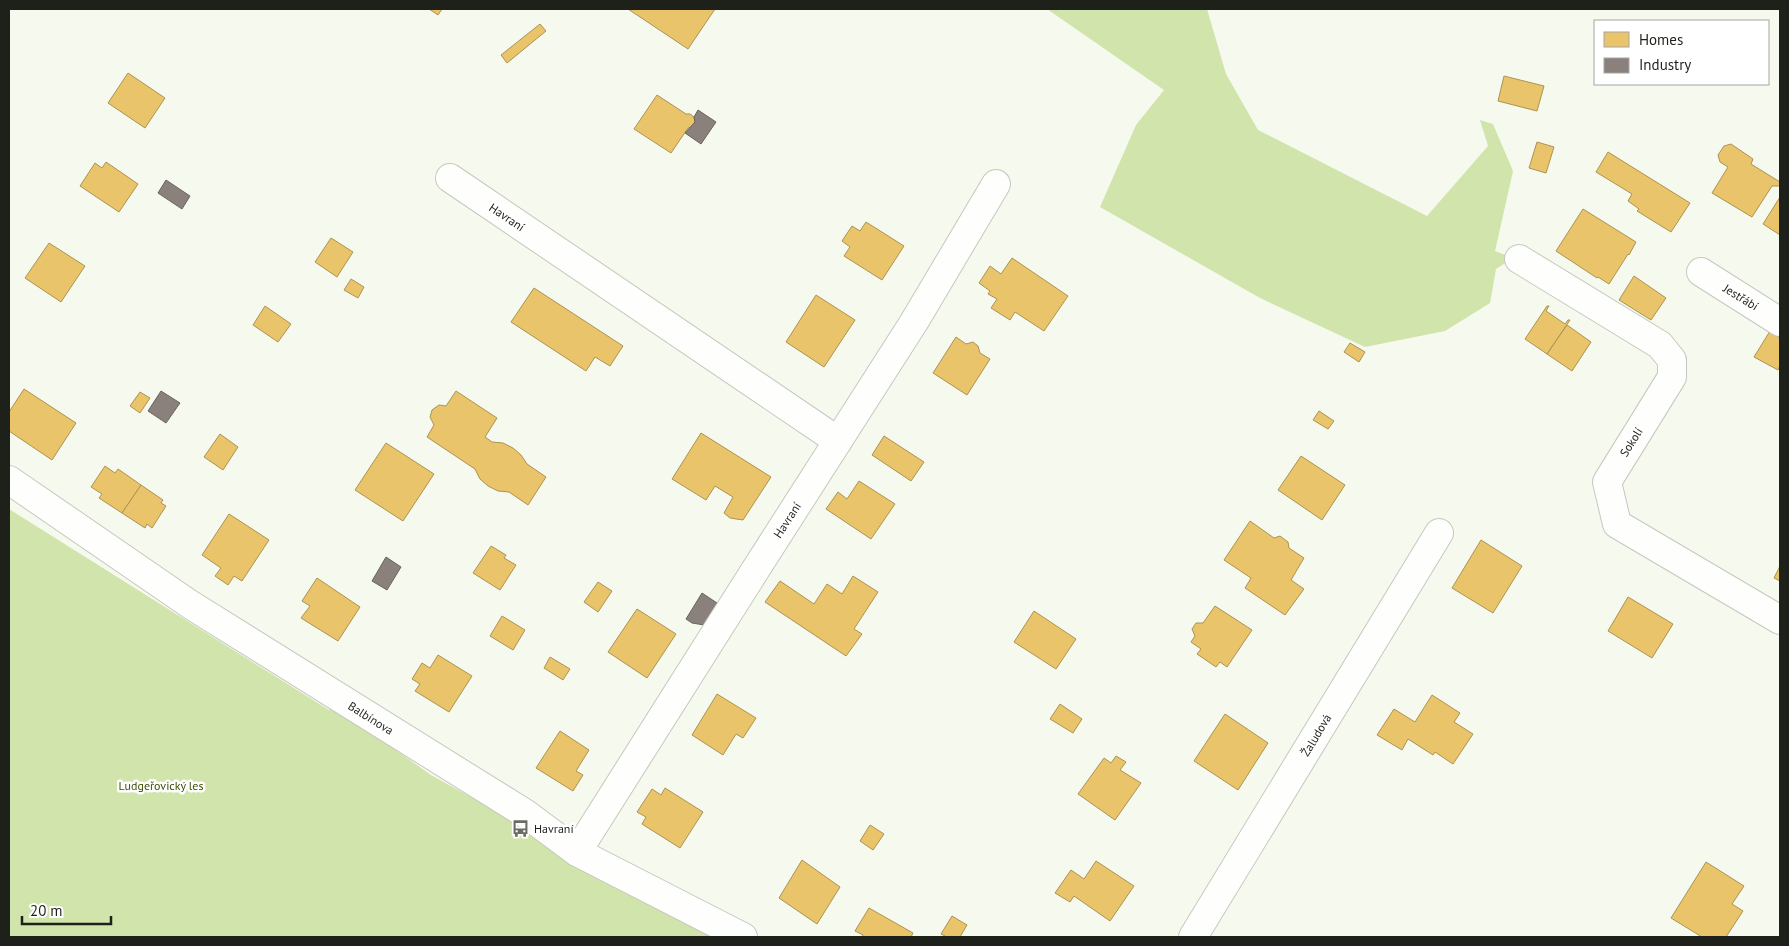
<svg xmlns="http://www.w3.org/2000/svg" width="1789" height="946" font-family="'PT Sans',sans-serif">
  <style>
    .forest { fill: #d1e4ab }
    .homes { fill: #e9c46a; stroke: #ac9352 }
    .industry { fill: #8a817c; stroke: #6a645e }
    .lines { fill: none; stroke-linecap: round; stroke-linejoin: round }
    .minor-casing { stroke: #c5c8bf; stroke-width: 30 }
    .minor { stroke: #fefefc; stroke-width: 28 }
    .labels { text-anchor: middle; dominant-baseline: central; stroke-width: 5; stroke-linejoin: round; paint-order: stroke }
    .street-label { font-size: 12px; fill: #1e2119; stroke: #fff }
    .park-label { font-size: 12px; fill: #3c4e06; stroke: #fff }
    .poi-label { font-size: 12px; fill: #1e2119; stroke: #fff; text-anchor: start }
  </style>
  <rect width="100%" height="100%" fill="#f5f9ee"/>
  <!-- forest -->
  <g class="forest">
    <polygon points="1047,9 1207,9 1226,74 1258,130 1427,216 1488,146 1480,120 1493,124 1513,171 1495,251 1513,258 1496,269 1490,303 1445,331 1365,347 1260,298 1100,207 1136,125 1164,90"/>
    <polygon points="9,509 329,710 334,706 431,775 723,937 9,937"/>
  </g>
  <!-- homes -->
  <g class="homes">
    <polygon points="429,9 442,9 438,15"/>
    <polygon points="628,9 715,9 688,49"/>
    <polygon points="540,24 546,31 507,63 501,55"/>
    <polygon points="128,73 165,98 145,128 108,103"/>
    <polygon points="1504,76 1544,86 1537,111 1498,101"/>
    <polygon points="657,95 686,114 690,114 694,117 695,122 692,127 688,128 671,153 634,129"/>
    <polygon points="1537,142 1554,147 1546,173 1529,168"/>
    <polygon points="1731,144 1753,159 1751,164 1780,182 1780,186 1772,186 1752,217 1712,193 1728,167 1720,162 1718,155 1724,146"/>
    <polygon points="1608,152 1690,203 1671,232 1637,211 1639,209 1628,201 1632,194 1596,172"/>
    <polygon points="106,162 138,184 119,212 80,186 95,163 102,168"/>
    <polygon points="1780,197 1780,235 1763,224"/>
    <polygon points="1583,209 1636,242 1629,255 1628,254 1609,284 1598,277 1597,278 1556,251"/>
    <polygon points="866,222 904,246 882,280 844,256 850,247 842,241 852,226 860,231"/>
    <polygon points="331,238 353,252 337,277 315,262"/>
    <polygon points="49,243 85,266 61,302 25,278"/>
    <polygon points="1012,258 1068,296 1044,331 1015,312 1010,320 991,308 997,299 988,294 990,291 979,283 990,266 1001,274"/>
    <polygon points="1634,276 1666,298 1651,320 1619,300"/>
    <polygon points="351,279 364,287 358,298 344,290"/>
    <polygon points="534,288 623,346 610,366 595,357 586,371 511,322"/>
    <polygon points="816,295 855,320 824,367 786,342"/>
    <polygon points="265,306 291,324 278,342 253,325"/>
    <polygon points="1547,306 1549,306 1546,311 1565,324 1568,320 1570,320 1547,354 1525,339"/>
    <polygon points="1567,325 1591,342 1572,371 1547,354"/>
    <polygon points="1770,331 1780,338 1780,365 1778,370 1754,357"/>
    <polygon points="956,337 966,344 973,342 978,346 980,353 990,359 967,395 933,373"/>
    <polygon points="1350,343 1365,352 1359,362 1344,352"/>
    <polygon points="24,389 76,423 52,460 9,431 9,412"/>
    <polygon points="456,391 497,418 485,437 492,442 503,443 513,448 521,455 527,464 546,477 528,505 509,492 498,491 488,486 480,479 475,469 427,437 434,425 430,417 432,410 439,405 446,406"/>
    <polygon points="140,392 150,398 140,413 130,406"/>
    <polygon points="1319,411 1334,421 1328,429 1313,420"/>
    <polygon points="701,433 771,477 743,520 730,518 724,513 733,497 715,486 706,500 672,479"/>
    <polygon points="220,434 238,447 223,470 204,457"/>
    <polygon points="884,436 924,462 911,481 872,455"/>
    <polygon points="386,443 434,474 403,521 355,490"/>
    <polygon points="1301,456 1345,485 1322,520 1278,490"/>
    <polygon points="105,466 115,473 118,469 141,485 122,513 99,498 102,494 91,487"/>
    <polygon points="859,481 895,504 871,539 826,509 838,492 847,499"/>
    <polygon points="141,485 163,500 161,503 166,506 152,528 147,524 145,528 122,513"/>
    <polygon points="229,514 269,540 242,581 234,576 228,585 215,576 221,568 202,555"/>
    <polygon points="1250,521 1274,538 1280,536 1288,542 1289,548 1304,558 1291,580 1304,589 1285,615 1245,588 1251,578 1224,560"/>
    <polygon points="1481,540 1522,566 1493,613 1452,588"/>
    <polygon points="491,546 506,555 504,558 516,565 500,590 473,573"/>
    <polygon points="1780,566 1780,581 1774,578"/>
    <polygon points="853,576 878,592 854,629 862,634 846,656 765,602 780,581 814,604 827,584 842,594"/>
    <polygon points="317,578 360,607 338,641 301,618 310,606 302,601"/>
    <polygon points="598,582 612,591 598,612 584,602"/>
    <polygon points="1628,597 1673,624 1652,658 1608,631"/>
    <polygon points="1215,606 1252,630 1227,667 1220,662 1216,667 1197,654 1201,649 1191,642 1195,636 1192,629 1196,623 1203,623"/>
    <polygon points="637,609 676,634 647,678 608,652"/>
    <polygon points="1034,611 1076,639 1056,669 1014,642"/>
    <polygon points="502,616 525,630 513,650 490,636"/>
    <polygon points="438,655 472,676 449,712 415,691 420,684 412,679 422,663 430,668"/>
    <polygon points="550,657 570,669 563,680 544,668"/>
    <polygon points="717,694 756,718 743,738 736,734 723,755 692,735"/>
    <polygon points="1432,695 1460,713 1454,722 1473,734 1453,764 1435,752 1433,755 1408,739 1402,750 1377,735 1394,709 1415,722"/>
    <polygon points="1060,704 1082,719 1073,733 1050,719"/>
    <polygon points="1225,714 1268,743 1238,790 1194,761"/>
    <polygon points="560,731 589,750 576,771 583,775 573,791 536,768"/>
    <polygon points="1116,756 1126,762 1120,770 1141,783 1115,820 1078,794 1104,758 1111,763"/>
    <polygon points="665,788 703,812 680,848 642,824 646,817 637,812 652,789 661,795"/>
    <polygon points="870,825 884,834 873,850 860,841"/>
    <polygon points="802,860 840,887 817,924 779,898"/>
    <polygon points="1096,861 1134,886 1110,921 1074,896 1070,902 1055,893 1071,870 1084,879"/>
    <polygon points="1706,862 1744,886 1732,904 1743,911 1726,937 1702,937 1671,918"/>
    <polygon points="869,908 913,933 911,937 862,937 863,935 855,931"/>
    <polygon points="952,916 967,925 960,937 947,937 941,934"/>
  </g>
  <!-- industry -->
  <g class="industry">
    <polygon points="698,110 716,122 701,144 685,133 695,122 694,117"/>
    <polygon points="166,180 190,196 182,209 158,193"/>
    <polygon points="161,391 180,403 166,423 148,411"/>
    <polygon points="386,557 401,567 387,590 372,581"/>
    <polygon points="702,593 717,603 704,625 692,623 686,619"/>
  </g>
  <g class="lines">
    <defs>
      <g id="minor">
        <polyline points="450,178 838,441"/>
        <polyline points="1519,259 1660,345 1672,360 1672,377 1607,482 1617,524 1780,620"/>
        <polyline points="1701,272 1780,322"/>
        <polyline points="9,480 191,605 526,814 577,852 743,937"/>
        <polyline points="577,852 754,572 914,322 996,184"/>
        <polyline points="1193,937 1439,533"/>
      </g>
    </defs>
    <!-- minor casing -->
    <use href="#minor" class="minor-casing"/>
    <!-- minor -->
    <use href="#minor" class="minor"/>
  </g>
  <!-- icons -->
  <defs>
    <symbol id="bus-bare" viewBox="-9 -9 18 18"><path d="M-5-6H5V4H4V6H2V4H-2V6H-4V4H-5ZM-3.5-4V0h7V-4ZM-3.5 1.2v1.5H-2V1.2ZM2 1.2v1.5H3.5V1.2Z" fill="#696d64" stroke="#fff" stroke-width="2.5" paint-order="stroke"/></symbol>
  </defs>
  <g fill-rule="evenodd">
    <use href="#bus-bare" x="508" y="816" width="25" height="25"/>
  </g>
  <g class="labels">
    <!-- street labels -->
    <g class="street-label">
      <text transform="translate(507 217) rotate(34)">Havraní</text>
      <text transform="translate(1741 297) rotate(32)">Jestřábí</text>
      <text transform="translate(1631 442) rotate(-58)">Sokolí</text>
      <text transform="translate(787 520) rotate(-57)">Havraní</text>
      <text transform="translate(371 718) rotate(32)">Balbínova</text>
      <text transform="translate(1316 735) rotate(-59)">Žaludová</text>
    </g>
    <!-- park labels -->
    <g class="park-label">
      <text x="161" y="785">Ludgeřovický les</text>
    </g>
    <!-- poi labels -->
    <g class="poi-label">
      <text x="534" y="828">Havraní</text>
    </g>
  </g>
  <!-- border -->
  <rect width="1789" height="946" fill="none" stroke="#1e2119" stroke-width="20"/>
  <!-- legend -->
  <rect x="1594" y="20" width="175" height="65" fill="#ffffff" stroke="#a5a6a3"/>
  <rect x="1604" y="32" width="25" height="15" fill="#e9c46a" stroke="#a5a6a3"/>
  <text x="1639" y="45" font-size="15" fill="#1e2119">Homes</text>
  <rect x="1604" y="58" width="25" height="15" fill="#8a817c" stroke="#a5a6a3"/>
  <text x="1639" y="70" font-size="15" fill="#1e2119">Industry</text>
  <!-- scale -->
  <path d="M22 916v8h89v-8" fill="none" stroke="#1e2119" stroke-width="2.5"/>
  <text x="30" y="916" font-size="15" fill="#1e2119" stroke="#ffffff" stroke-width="4" paint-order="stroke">20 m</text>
</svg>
